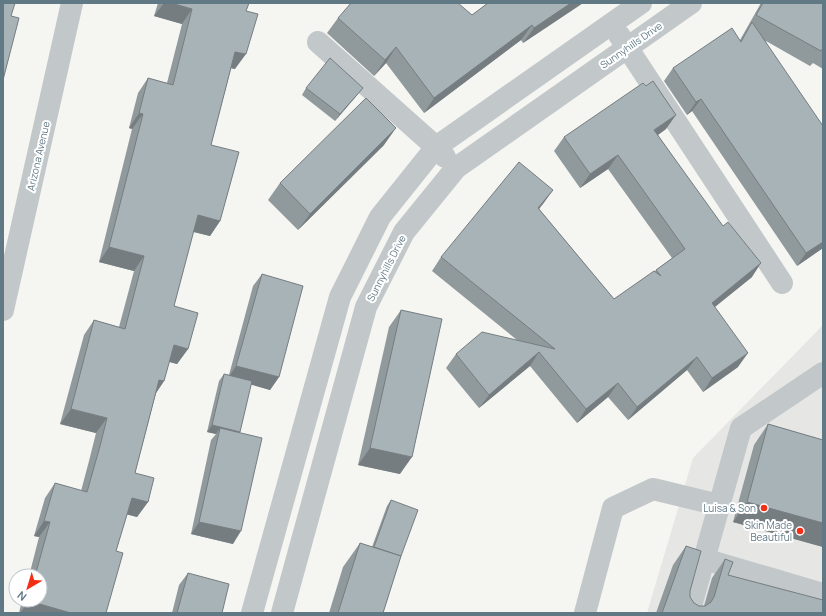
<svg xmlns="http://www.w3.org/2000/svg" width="826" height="616" font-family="Manrope,sans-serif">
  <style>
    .built { fill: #e6e6e4 }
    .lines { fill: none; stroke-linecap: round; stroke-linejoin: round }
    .minor { stroke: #c2c7ca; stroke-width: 22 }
    .wall { fill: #909a9d }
    .shaded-wall { fill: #767d80 }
    .building { fill: #a8b3b7; stroke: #767d80 }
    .poi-dot { fill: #f22e14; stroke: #fff; stroke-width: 1.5 }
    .labels { text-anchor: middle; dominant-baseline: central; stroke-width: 4; stroke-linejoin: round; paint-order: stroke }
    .street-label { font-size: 10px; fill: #617985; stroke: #fff }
    .poi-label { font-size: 10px; fill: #617985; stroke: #fff; text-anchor: end }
  </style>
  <rect width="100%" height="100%" fill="#f5f5f1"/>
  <!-- built -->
  <polygon class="built" points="823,325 823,613 647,613 693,458"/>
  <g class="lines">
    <!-- minor -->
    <g class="minor">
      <polyline points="619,35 782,283"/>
      <polyline points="318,42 436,147 445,157"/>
      <polyline points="3,310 72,3"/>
      <polyline points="704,559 823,594"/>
      <polyline points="252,613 340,297 380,217 436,147 641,3"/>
      <polyline points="282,613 366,307 404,232 456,168 691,3"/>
      <polyline points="585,613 613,508 653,489 719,505"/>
      <polyline points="689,613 741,428 823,373"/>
    </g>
  </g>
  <!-- wall -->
  <g class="wall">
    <polygon points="158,3 249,3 246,11 235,69 231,68 211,145 220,221 210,236 193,232 174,306 188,349 177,364 169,362 164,381 156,393 135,473 148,502 137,517 127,514 116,551 106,613 19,613 22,600 40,600 40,576 29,576 39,537 34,536 45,498 55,483 81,491 89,461 96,433 60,424 84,335 94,320 119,327 134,271 99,262 132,129 129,128 138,93 148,78 167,83 182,24 154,16"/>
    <polygon points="488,3 583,3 523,43 521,40 424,113 386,63 374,76 327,33 338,18 472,15"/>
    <polygon points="761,3 823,3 823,69 813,63 810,66 766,41 823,248 797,266 692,111 687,115 664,81 673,68 740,40"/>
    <polygon points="306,88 358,94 335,121 302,95"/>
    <polygon points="666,129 658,135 752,277 715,307 738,367 703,392 687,370 628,420 608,397 577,423 530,366 479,408 446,368 456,354 517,340 432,271 441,257 553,190 539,209 614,299 655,271 656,270 672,258 608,169 580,188 554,151 564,137"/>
    <polygon points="384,145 298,230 268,200 280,183"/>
    <polygon points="262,274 279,377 270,390 251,384 239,432 233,544 191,534 211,440 216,434 207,432 219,381 224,374 229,375 253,286"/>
    <polygon points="401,310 400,474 358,465 389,327"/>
    <polygon points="768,424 823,440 823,547 733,522 754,445"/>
    <polygon points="391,500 401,556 383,613 329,613 343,567 360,543 372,547 387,506"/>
    <polygon points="686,546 690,597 694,603 699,606 704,606 712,578 725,559 728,575 823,613 656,613 673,565"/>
    <polygon points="188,573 222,613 172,613 179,585"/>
  </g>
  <!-- shaded-wall -->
  <g class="shaded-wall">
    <polygon points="164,3 171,3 192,9 182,24 154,16"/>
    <polygon points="571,3 583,3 523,43 534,28"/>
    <polygon points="532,25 521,40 424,113 434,98"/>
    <polygon points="396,47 386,63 374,76 385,60"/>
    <polygon points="235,52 246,54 235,69 225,67"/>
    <polygon points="363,88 358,94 335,121 340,114"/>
    <polygon points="701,99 692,111 687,115 696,102"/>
    <polygon points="139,113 143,114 132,129 129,128"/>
    <polygon points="676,115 666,129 645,144 654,130"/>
    <polygon points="396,128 384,145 298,230 310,214"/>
    <polygon points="618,155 608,169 580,188 590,174"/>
    <polygon points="553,190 543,204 528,222 538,208"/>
    <polygon points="198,215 220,221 210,236 187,230"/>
    <polygon points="823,242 823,248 797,266 806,253"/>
    <polygon points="109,247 144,256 134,271 99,262"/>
    <polygon points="761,263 752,277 702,317 712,303"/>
    <polygon points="174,345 188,349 177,364 163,360"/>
    <polygon points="539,352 530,366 479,408 489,395"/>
    <polygon points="748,353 738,367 703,392 712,378"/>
    <polygon points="697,357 687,370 628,420 637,407"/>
    <polygon points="236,366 279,377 270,390 228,378"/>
    <polygon points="159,380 164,381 154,396"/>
    <polygon points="618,383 608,397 577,423 586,409"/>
    <polygon points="71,409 107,418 96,433 60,424"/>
    <polygon points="212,425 240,432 235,438 220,428 216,434 207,432"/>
    <polygon points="370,448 412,457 400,474 358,465"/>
    <polygon points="132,498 148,502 137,517 121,513"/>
    <polygon points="747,502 823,523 823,547 733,522"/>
    <polygon points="44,521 50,522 39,537 34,536"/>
    <polygon points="199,522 241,531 233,544 191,534"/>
    <polygon points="29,601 71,613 20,613"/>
  </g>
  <!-- building -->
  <g class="building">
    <polygon points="3,3 15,3 11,16 19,18 3,80"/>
    <polygon points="171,3 249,3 246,11 258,14 246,54 235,52 211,145 239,152 220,221 198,215 174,306 198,313 188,349 174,345 164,381 159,380 135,473 154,478 148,502 132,498 116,551 123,553 106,613 71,613 29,601 29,600 40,600 40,576 35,576 50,522 44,521 55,483 87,492 100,446 107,418 71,409 94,320 125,329 144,256 109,247 143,114 139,113 148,78 173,85 192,9"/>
    <polygon points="351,3 458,3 472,15 488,3 571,3 534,28 532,25 434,98 396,47 385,60 338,18"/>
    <polygon points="763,3 823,3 823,48 821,51 756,15"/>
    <polygon points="752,22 823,126 823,242 806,253 701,99 696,102 673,68 732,28 741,42"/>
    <polygon points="330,58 363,88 340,114 306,88"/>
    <polygon points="653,81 676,115 654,130 723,226 728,222 761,263 712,303 748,353 712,378 697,357 637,407 618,383 586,409 539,352 489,395 456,354 482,332 555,349 441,257 519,162 553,190 538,208 614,299 654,271 661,276 656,270 685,249 618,155 590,174 564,137 643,83 646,86"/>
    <polygon points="366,98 396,128 310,214 280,183"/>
    <polygon points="262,274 303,286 279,377 236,366"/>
    <polygon points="401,310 442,319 412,457 370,448"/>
    <polygon points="224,374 252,381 240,432 212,425"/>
    <polygon points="768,424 823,440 823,523 747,502"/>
    <polygon points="220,428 262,438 241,531 199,522"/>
    <polygon points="391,500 418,510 401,556 374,547"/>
    <polygon points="360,543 401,556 383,613 338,613"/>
    <polygon points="686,546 701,551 690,591 690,597 694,603 699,606 705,606 711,602 714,597 725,559 733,562 728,575 823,600 823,613 662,613"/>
    <polygon points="188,573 229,584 222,613 177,613"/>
  </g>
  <!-- markers -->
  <g class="poi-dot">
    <circle cx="764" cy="508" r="4"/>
    <circle cx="800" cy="531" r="4"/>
  </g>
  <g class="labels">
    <!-- street labels -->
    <g class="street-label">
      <text transform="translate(631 45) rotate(-35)">Sunnyhills Drive</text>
      <text transform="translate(38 156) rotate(-77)">Arizona Avenue</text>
      <text transform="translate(386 268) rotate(-63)">Sunnyhills Drive</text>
    </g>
    <!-- poi labels -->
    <g class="poi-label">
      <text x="756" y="508">Luisa &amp; Son</text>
      <text x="792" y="525">Skin Made<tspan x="792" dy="12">Beautiful</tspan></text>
    </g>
  </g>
  <!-- border -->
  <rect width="826" height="616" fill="none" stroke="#617985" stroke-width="8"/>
  <!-- north arrow -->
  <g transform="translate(28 588) rotate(218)"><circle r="19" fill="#ffffff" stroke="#c0c9ce"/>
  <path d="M0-3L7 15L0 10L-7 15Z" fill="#f22e14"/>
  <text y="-6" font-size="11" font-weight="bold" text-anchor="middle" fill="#617985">N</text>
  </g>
</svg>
